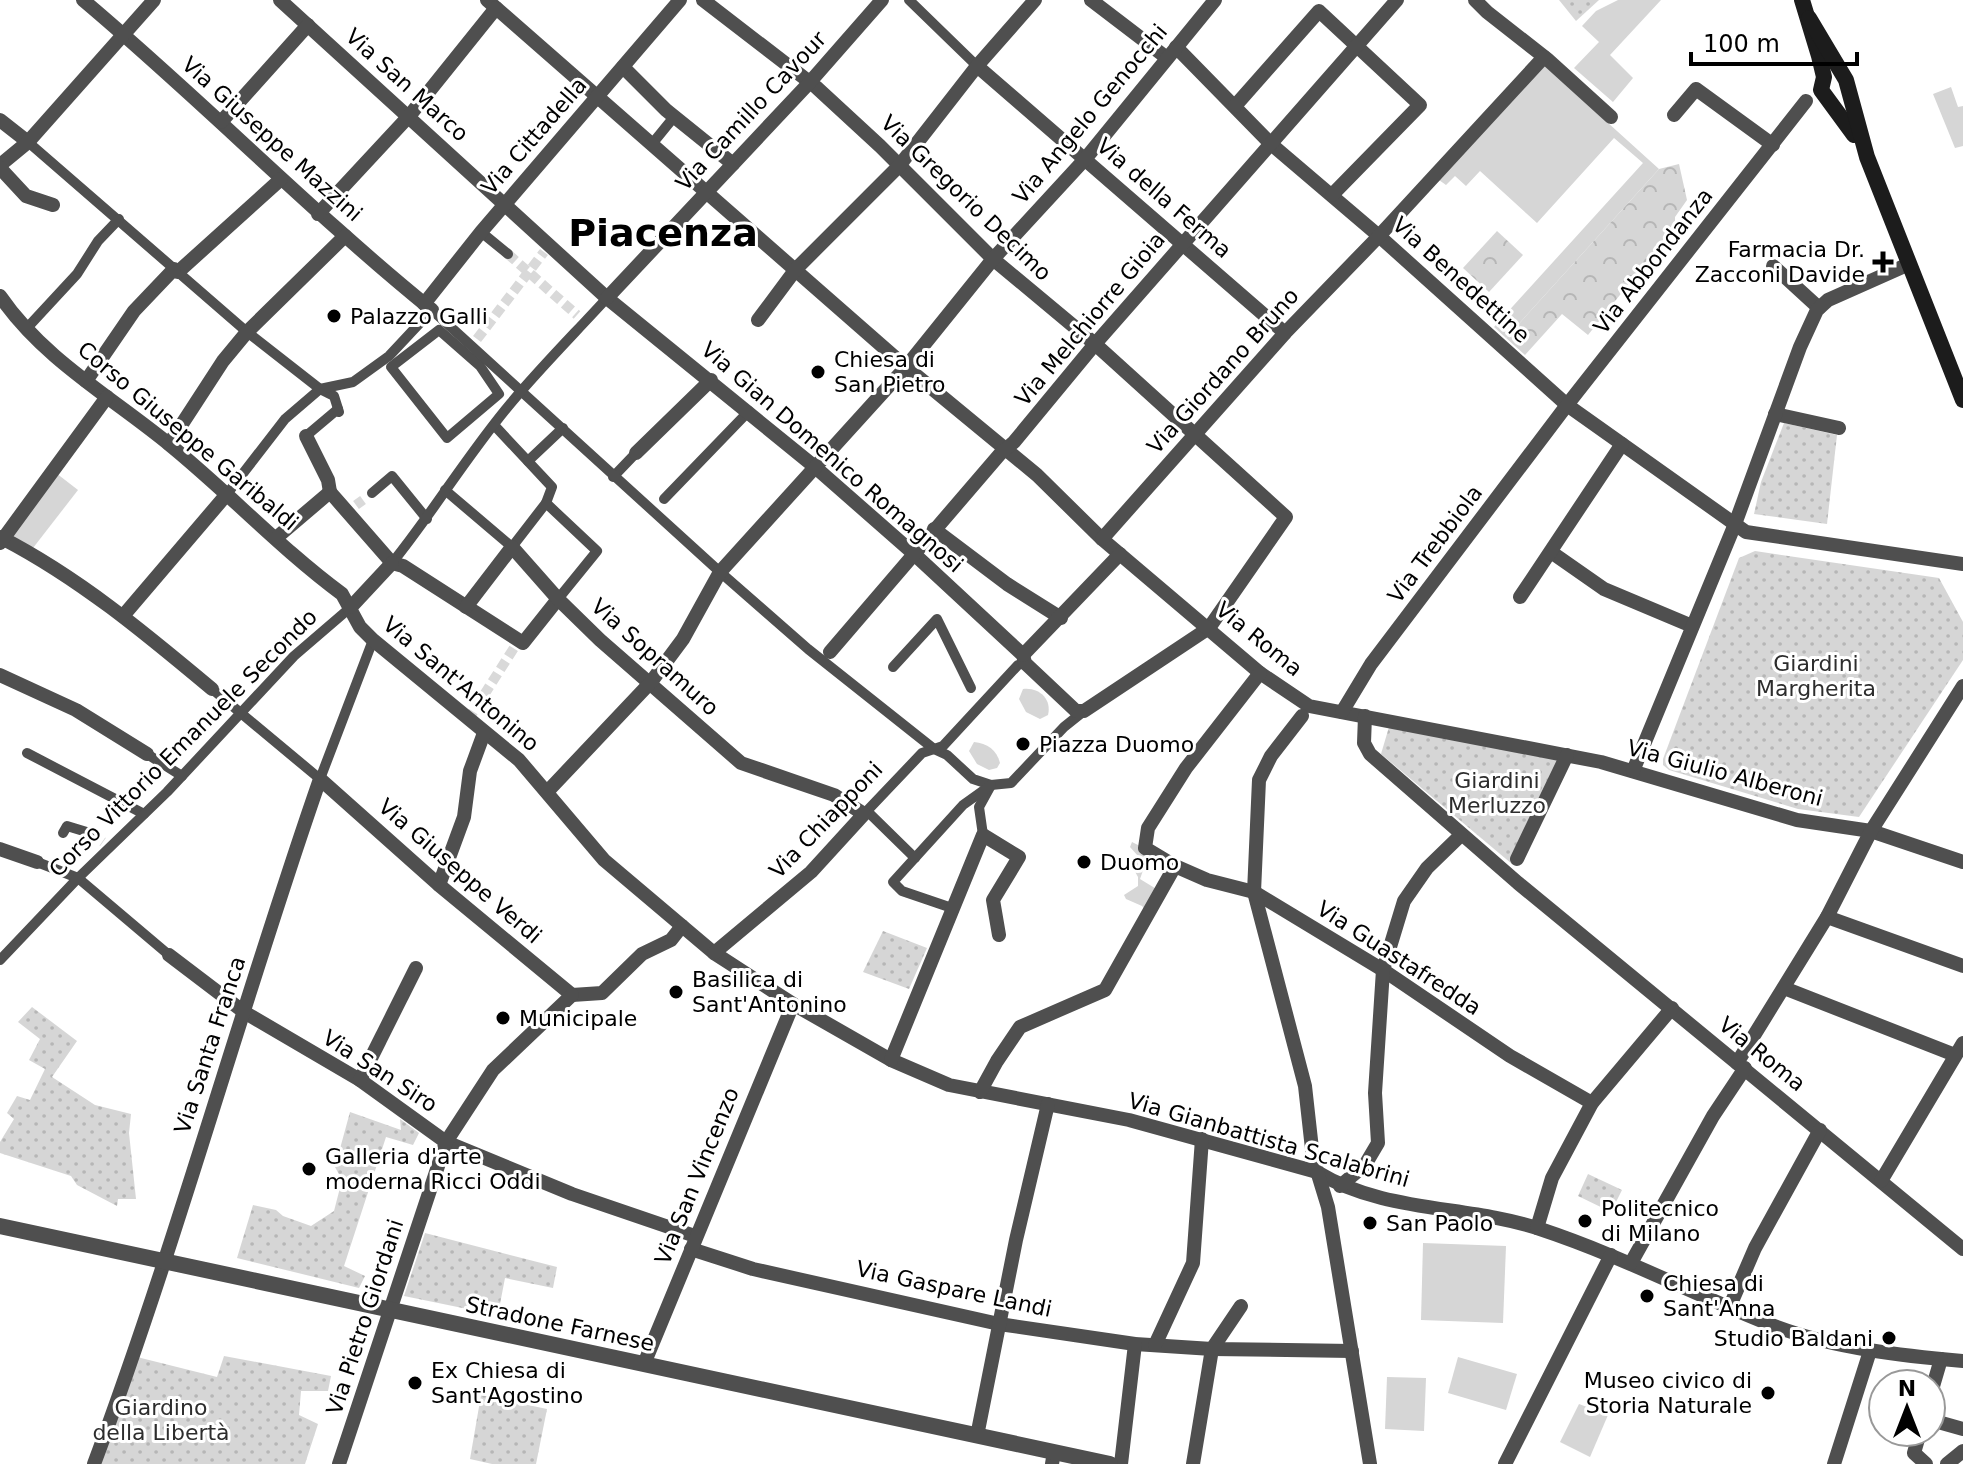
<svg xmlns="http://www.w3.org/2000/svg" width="1963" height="1464" font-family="'DejaVu Sans',sans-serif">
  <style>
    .grass { fill: #d6d6d6 }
    .forest { fill: url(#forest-crowns) }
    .park { fill: url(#park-dots) }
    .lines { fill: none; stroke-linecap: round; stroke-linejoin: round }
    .pedestrian-tunnel { stroke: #d9d9d9; stroke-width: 10; stroke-dasharray: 10 5; stroke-linecap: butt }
    .pedestrian { stroke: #4f4f4f; stroke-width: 10 }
    .minor { stroke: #4f4f4f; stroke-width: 14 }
    .tertiary { stroke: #4f4f4f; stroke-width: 16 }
    .secondary { stroke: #1c1c1c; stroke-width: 16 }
    .poi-dot { fill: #000; stroke: #fff; stroke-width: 3 }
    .labels { text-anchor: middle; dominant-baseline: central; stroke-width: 6; stroke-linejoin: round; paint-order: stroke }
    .street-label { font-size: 22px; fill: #000; stroke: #fff }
    .poi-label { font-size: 22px; fill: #000; stroke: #fff; text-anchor: start }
    .park-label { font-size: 22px; fill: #2d2d2d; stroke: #fff }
    .town-label { font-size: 38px; font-weight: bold; fill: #000; stroke: #fff }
  </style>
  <defs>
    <pattern id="forest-crowns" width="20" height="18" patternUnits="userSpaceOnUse" patternTransform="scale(2)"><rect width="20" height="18" fill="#d6d6d6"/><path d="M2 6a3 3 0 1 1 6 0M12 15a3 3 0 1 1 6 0" fill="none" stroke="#b6b6b6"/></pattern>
    <pattern id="park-dots" width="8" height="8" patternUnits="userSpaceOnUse" patternTransform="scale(2)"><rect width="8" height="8" fill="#d6d6d6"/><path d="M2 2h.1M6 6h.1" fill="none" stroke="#b6b6b6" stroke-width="1.8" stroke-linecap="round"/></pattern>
  </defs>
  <rect width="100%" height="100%" fill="#fff"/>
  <!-- grass -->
  <g class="grass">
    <polygon points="1618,0 1661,0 1610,55 1633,78 1613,102 1574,68 1599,42 1582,26 1596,11"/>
    <polygon points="1544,65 1659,169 1506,338 1494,327 1643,163 1614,138 1537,223 1480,171 1466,186 1455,176 1446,185 1439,180"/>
    <polygon points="1951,87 1958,107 1963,106 1963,146 1955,148 1933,94"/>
    <polygon points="56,473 78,490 33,548 9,535"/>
    <path d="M1023 689C1039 687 1052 699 1048 715L1040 719 1026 712 1019 699Z"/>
    <path d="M974 742C987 743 997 750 1000 763L997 768 989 770 977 764 969 751Z"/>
    <polygon points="1132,842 1144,848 1148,856 1140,879 1158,890 1147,912 1142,906 1126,899 1124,895 1138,886 1138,877 1133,868 1138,856 1130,847"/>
    <polygon points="1423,1243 1506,1246 1503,1323 1421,1320"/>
    <polygon points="1458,1357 1517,1374 1506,1410 1448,1393"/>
    <polygon points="1387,1377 1426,1378 1424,1431 1385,1429"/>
    <polygon points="1579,1404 1608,1415 1590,1457 1560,1442"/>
  </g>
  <!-- forest -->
  <g class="forest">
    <polygon points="1679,164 1687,200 1675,217 1675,226 1588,335 1562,314 1525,355 1506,338 1659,169"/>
    <polygon points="1497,231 1523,255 1489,292 1463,268"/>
  </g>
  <!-- park -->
  <g class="park">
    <polygon points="1559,0 1599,0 1576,21"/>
    <polygon points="1784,423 1837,435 1827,524 1754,514 1761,482"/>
    <polygon points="1755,551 1939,578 1963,622 1963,660 1859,817 1798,809 1669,770 1663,765 1663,759 1739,558"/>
    <polygon points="1389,727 1562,761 1512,864 1381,754"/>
    <polygon points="883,931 927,948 909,989 863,972"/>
    <polygon points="32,1007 77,1041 52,1077 95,1105 131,1114 129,1133 136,1199 118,1199 117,1206 77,1185 71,1176 0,1153 0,1142 14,1119 7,1113 17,1096 30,1100 45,1069 29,1060 40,1039 18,1022"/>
    <polygon points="350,1112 401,1130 400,1119 419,1133 413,1145 386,1137 344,1266 365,1276 359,1288 237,1258 253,1205 276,1210 283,1216 311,1226 334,1211 342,1180 335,1167"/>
    <polygon points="1588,1174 1622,1190 1611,1212 1578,1196"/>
    <polygon points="425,1233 557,1267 553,1288 505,1278 500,1304 489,1302 487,1313 404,1296"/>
    <polygon points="224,1356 331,1376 328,1391 301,1391 299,1415 318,1424 305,1464 101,1464 137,1357 217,1377"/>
    <polygon points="481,1395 547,1409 536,1464 492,1464 470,1459"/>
  </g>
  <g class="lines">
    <!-- pedestrian-tunnel -->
    <g class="pedestrian-tunnel">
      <polyline points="508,254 577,315"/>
      <polyline points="477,339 544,252"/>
      <polyline points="356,505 363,500"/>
      <polyline points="468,720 519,640"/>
      <polyline points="90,833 103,842"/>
    </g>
    <!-- pedestrian -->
    <g class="pedestrian">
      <polyline points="909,0 977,66"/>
      <polyline points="28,142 247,332 320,389 334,396 339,412"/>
      <polyline points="652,144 674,117"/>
      <polyline points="481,232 508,254"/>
      <polyline points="27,328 77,274 98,241 119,219"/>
      <polygon points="439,330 480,366 499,394 447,438 391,367"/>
      <polyline points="494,425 552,487 546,503"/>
      <polyline points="306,436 338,409"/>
      <polyline points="528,461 563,428"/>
      <polyline points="613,477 636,453"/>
      <polyline points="445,490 512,547 546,503 597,551 558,599"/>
      <polyline points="372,493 392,476 427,519"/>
      <polyline points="227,494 285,419 320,389 353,382 389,356 432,310 720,572 808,649 934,749 947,755 973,779 991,785 1011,783 1064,727 1084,711"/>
      <polyline points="664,499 749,411"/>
      <path d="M392 563C434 511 468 454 511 403 541 367 575 333 607 298"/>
      <polyline points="893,667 937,619 971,688"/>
      <polyline points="212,689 320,779 373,640"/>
      <polyline points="27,753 144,814"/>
      <polyline points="147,754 182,776"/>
      <polyline points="867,811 915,858"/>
      <polyline points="864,814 922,753 943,746 1018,665 1025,663"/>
      <polyline points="63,833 67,826 90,833"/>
      <polyline points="983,835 979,807 990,787"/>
      <polyline points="37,862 78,878 169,955"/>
      <polyline points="952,908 902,891 893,882 963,805 991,785"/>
      <polyline points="0,960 78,878 167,792 294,656 351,607"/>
    </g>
    <!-- minor -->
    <g class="minor">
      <path d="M83 0C202 100 311 212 432 310"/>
      <polyline points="280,0 607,298 815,467 913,553 1023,655 1025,663 1076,711 1084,711 1209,628 1286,517 1095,344 993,259 880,146 816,87 703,0"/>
      <polyline points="487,0 906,367 1037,475 1102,539 1260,673 1309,706 1601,762 1797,820 1871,831 1963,862"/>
      <polyline points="1091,0 1167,58"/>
      <polyline points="1475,0 1487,12 1547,59 1611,117"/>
      <polyline points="1176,47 1271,144 1379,236 1567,405 1746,532 1963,564"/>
      <polyline points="977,66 1285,333"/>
      <polyline points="623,67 666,110 733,164"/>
      <polyline points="1235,106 1319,11 1420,105 1332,195"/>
      <polyline points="1674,115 1696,89 1773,145"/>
      <polyline points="0,120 28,142"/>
      <polyline points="221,122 308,25"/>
      <polyline points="0,165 28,142 154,0"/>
      <polyline points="0,168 26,196 53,205"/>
      <polyline points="318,214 410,115 496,8"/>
      <polyline points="1773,266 1819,308"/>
      <polyline points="178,272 281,179"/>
      <path d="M0 296C43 359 113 398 170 445 229 493 281 549 342 594L360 627 373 640 519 760 604 860 714 953 793 1004 891 1060 949 1085 1129 1120 1317 1172C1384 1213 1468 1205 1540 1229 1622 1256 1697 1296 1777 1327 1833 1348 1904 1356 1963 1361"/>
      <polyline points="607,298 810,82 882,0"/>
      <polyline points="424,304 481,232 680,0"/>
      <polyline points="758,320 796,269 899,166 977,66 1035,0"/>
      <polyline points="86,381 134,311 174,269"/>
      <polyline points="1775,414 1839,428"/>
      <polyline points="306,436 328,480 330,492"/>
      <polyline points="169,444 223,361 247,332 345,236"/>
      <polyline points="636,453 711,380"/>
      <polyline points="330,492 392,563"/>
      <polyline points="934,529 1007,584 1061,618"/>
      <path d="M0 537C78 577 145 633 212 689"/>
      <polyline points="276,538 330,492"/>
      <polyline points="1102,539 1285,333 1379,236 1544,57"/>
      <polyline points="0,543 107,397"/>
      <polyline points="1551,552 1604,589 1692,626"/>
      <polyline points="392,563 403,566 523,643 558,599"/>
      <polyline points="1520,597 1622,444"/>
      <polyline points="351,607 392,563"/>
      <polyline points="466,607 512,547 558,599 600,640 741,763 834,795 864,814 811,872 714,953"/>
      <polyline points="123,616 227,494"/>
      <polyline points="830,652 1000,454 1014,442 1095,344 1397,0"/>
      <polyline points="1023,655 1120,554"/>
      <polyline points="1260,673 1186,768 1148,828 1145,848 1175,866 1207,880 1254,892 1383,970 1510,1056 1592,1103"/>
      <polyline points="0,675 76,710 147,754"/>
      <polyline points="1342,712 1371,664 1567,405 1806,101"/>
      <polyline points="1302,716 1271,756 1259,780 1254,892 1305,1086 1313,1158 1328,1207 1370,1464"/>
      <polyline points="1365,716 1364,743 1370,754 1518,883 1963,1249"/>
      <polyline points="1633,771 1735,524 1800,347 1817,310 1828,300 1909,264"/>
      <polyline points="547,792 651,682 683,639 720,572 906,367 993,259 1086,158 1215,0"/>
      <polyline points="0,849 37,862"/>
      <polyline points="1517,859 1567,755"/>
      <polyline points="439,885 464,817 470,771 484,733"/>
      <polyline points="1827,917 1963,966"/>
      <polyline points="169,955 244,1012 360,1080 446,1142 572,1194 695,1236"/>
      <polyline points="1784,988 1955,1055"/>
      <polyline points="572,995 602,993 642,954 671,940 682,926"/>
      <polyline points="891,1060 983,835 1019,857 993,900 999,935"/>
      <polyline points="1737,1063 1827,917 1871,831 1963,686"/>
      <polyline points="360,1080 416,968"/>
      <polyline points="980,1092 997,1061 1020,1027 1105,990 1175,866"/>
      <polyline points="1881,1181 1963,1043"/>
      <polyline points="1340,1186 1365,1165 1378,1143 1375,1093 1383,970 1404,901 1427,868 1461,835"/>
      <polyline points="1537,1228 1552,1178 1592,1103 1672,1008"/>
      <polyline points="691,1249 753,1269 999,1324 1135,1344 1212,1349 1352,1351"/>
      <polyline points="1631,1263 1713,1116 1745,1068"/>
      <polyline points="1730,1306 1755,1248 1820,1130"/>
      <polyline points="1155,1345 1193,1263 1202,1139"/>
      <polyline points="644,1364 793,1004"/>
      <polyline points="1931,1393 1941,1359"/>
      <polyline points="1931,1420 1963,1429"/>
      <polyline points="1920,1432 1914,1453 1926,1464"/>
      <polyline points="977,1436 1016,1240 1048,1104"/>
      <path d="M94 1464C178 1239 241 1006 320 779L439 885 572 995"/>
      <polyline points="339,1464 446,1142 493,1070 572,995"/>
      <polyline points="1052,1464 1054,1452"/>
      <polyline points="1121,1464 1135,1344"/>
      <polyline points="1193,1464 1212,1349 1241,1306"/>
      <polyline points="1505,1464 1611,1255"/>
      <polyline points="1834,1464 1870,1351"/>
      <polyline points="1947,1464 1963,1451"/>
    </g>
    <!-- tertiary -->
    <polyline class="tertiary" points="0,1226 1110,1464"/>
    <!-- secondary -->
    <g class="secondary">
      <polyline points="1802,0 1819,56 1824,77 1821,90 1854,135"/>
      <polyline points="1809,18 1846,80 1867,157 1963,400"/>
    </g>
  </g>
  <!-- markers -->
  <g class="poi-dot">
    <path d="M1879 250h8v8h8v8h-8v8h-8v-8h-8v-8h8z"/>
    <circle cx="334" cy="316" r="8"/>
    <circle cx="818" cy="372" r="8"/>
    <circle cx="1023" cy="744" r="8"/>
    <circle cx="1084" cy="862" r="8"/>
    <circle cx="676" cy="992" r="8"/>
    <circle cx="503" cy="1018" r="8"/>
    <circle cx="309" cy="1169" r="8"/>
    <circle cx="1585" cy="1221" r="8"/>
    <circle cx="1370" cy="1223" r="8"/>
    <circle cx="1647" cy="1296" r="8"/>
    <circle cx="1889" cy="1338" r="8"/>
    <circle cx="415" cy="1383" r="8"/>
    <circle cx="1768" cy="1393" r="8"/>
  </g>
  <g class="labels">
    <!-- street labels -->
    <g class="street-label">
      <text transform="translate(407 85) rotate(42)">Via San Marco</text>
      <text transform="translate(751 111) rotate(-47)">Via Camillo Cavour</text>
      <text transform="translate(1090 114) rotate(-50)">Via Angelo Genocchi</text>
      <text transform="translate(534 136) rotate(-49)">Via Cittadella</text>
      <text transform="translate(272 139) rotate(42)">Via Giuseppe Mazzini</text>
      <text transform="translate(966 198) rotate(44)">Via Gregorio Decimo</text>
      <text transform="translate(1164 198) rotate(41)">Via della Ferma</text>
      <text transform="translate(1653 261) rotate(-52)">Via Abbondanza</text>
      <text transform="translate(1461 280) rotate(42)">Via Benedettine</text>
      <text transform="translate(1090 319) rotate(-50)">Via Melchiorre Gioia</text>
      <text transform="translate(1223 371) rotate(-48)">Via Giordano Bruno</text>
      <text transform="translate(188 436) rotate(40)">Corso Giuseppe Garibaldi</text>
      <text transform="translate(832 457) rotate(41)">Via Gian Domenico Romagnosi</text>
      <text transform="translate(1435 544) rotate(-53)">Via Trebbiola</text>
      <text transform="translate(1259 639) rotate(39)">Via Roma</text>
      <text transform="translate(655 657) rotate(42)">Via Sopramuro</text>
      <text transform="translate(461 684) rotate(40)">Via Sant'Antonino</text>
      <text transform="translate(183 743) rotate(-45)">Corso Vittorio Emanuele Secondo</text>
      <text transform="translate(1725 773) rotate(15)">Via Giulio Alberoni</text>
      <text transform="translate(826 820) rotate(-46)">Via Chiapponi</text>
      <text transform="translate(460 871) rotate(41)">Via Giuseppe Verdi</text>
      <text transform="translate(1399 958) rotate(33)">Via Guastafredda</text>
      <text transform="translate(210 1045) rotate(-72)">Via Santa Franca</text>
      <text transform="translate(1762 1054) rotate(39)">Via Roma</text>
      <text transform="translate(380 1071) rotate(33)">Via San Siro</text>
      <text transform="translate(1269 1140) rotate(16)">Via Gianbattista Scalabrini</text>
      <text transform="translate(697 1176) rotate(-68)">Via San Vincenzo</text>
      <text transform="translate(954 1289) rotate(12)">Via Gaspare Landi</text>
      <text transform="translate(365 1317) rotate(-72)">Via Pietro Giordani</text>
      <text transform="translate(560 1324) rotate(12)">Stradone Farnese</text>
    </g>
    <!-- poi labels -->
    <g class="poi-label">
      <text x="1865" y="249" text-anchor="end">Farmacia Dr.<tspan x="1865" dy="25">Zacconi Davide</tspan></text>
      <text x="350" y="316">Palazzo Galli</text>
      <text x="834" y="359">Chiesa di<tspan x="834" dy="25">San Pietro</tspan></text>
      <text x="1039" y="744">Piazza Duomo</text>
      <text x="1100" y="862">Duomo</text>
      <text x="692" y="979">Basilica di<tspan x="692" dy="25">Sant'Antonino</tspan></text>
      <text x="519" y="1018">Municipale</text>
      <text x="325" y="1156">Galleria d'arte<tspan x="325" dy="25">moderna Ricci Oddi</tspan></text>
      <text x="1601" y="1208">Politecnico<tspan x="1601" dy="25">di Milano</tspan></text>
      <text x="1386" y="1223">San Paolo</text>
      <text x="1663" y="1283">Chiesa di<tspan x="1663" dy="25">Sant'Anna</tspan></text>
      <text x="1873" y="1338" text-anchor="end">Studio Baldani</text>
      <text x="431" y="1370">Ex Chiesa di<tspan x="431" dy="25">Sant'Agostino</tspan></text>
      <text x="1752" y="1380" text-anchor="end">Museo civico di<tspan x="1752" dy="25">Storia Naturale</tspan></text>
    </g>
    <!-- park labels -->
    <g class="park-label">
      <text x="1816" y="663">Giardini<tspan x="1816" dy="25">Margherita</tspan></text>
      <text x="1497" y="780">Giardini<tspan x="1497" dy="25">Merluzzo</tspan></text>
      <text x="161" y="1407">Giardino<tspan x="161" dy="25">della Libertà</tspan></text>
    </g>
    <!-- town labels -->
    <g class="town-label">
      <text x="663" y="233">Piacenza</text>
    </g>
  </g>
  <!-- north arrow -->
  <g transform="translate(1907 1408)"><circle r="38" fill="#ffffff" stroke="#999999" stroke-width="2"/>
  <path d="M0-6L14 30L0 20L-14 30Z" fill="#000000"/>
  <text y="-12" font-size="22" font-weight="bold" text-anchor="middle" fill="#000000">N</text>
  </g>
  <!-- scale -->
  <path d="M1691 52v12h166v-12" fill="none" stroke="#000000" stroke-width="4"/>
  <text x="1703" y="52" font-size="24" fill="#000000" stroke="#ffffff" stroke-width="6" paint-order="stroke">100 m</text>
</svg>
